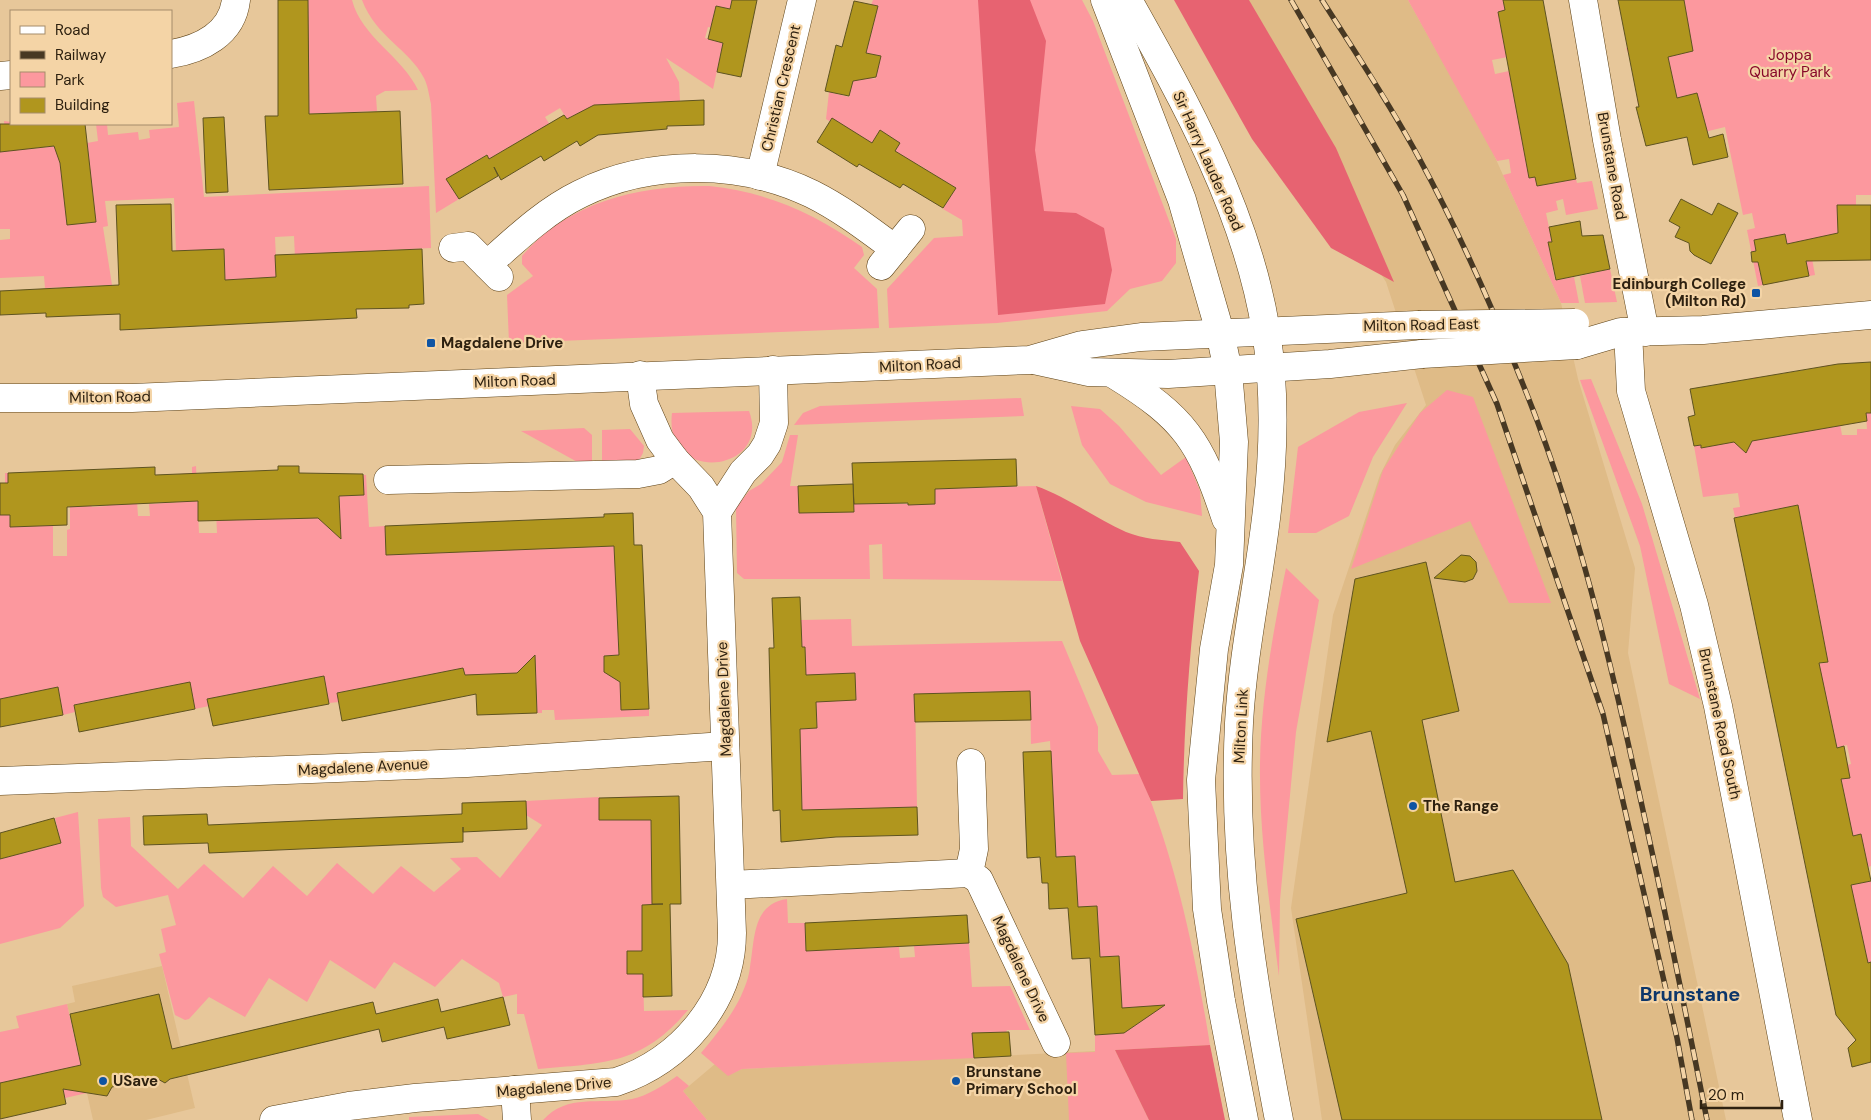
<svg xmlns="http://www.w3.org/2000/svg" width="1871" height="1120" font-family="'DM Sans',sans-serif">
  <style>
    .built { fill: #dfbb87 }
    .green { fill: #fc989e; fill-rule: evenodd }
    .forest { fill: #e76371 }
    .building { fill: #b0961e; stroke: #5e5321 }
    .lines { fill: none; stroke-linecap: round; stroke-linejoin: round }
    .minor-casing { stroke: #5d4217; stroke-width: 29 }
    .major-casing { stroke: #5d4217; stroke-width: 29 }
    .minor { stroke: #fff; stroke-width: 28 }
    .major { stroke: #fff; stroke-width: 28 }
    .rail-casing { stroke: #473823; stroke-width: 5.5 }
    .rail { stroke: #f4d4a6; stroke-width: 4; stroke-dasharray: 11; stroke-linecap: butt }
    .major-bridge-casing { stroke: #5d4217; stroke-width: 29; stroke-linecap: butt }
    .major-bridge { stroke: #fff; stroke-width: 28 }
    .poi-dot { fill: #0f54a3; stroke: #f4d4a6; stroke-width: 2 }
    .labels { text-anchor: middle; dominant-baseline: central; stroke-width: 4.5; stroke-linejoin: round; paint-order: stroke }
    .park-label { font-size: 15px; fill: #88082a; stroke: #f4d4a6 }
    .street-label { font-size: 15px; fill: #2e2110; stroke: #f4d4a6 }
    .poi-label { font-size: 15px; font-weight: bold; fill: #2e2110; stroke: #f4d4a6; text-anchor: start }
    .district-label { font-size: 20px; font-weight: bold; fill: #0d366a; stroke: #f4d4a6 }
  </style>
  <rect width="100%" height="100%" fill="#e7c79a"/>
  <!-- built -->
  <g class="built">
    <polygon points="1205,0 1408,0 1490,146 1503,175 1561,303 1578,379 1635,568 1628,653 1726,1120 1322,1120 1291,908 1333,615 1380,475 1395,445 1426,405 1386,282"/>
    <polygon points="162,966 195,1108 146,1120 93,1120 67,1004 75,1002 72,986"/>
    <polygon points="1115,1050 1224,1120 707,1120 683,1091 715,1064 728,1075 742,1069"/>
  </g>
  <!-- green -->
  <g class="green">
    <path d="M308 0H352C362 38 402 56 418 90L385 91 376 96 377 111 279 115 278 10Z"/>
    <path d="M362 0H732L730 9 716 6 713 18 726 30 708 27 705 38 723 43 713 89 666 58 679 82 680 101 596 105 567 119 560 108 545 117 552 128 529 135 489 159 486 155 447 179 459 199 436 213 431 104C429 95 428 86 424 78 409 49 376 37 362 0Z"/>
    <polygon points="873,0 1082,0 1093,21 1176,239 1176,263 1162,281 1130,289 1107,311 997,323 889,328 887,289 934,238 963,236 962,220 943,209 956,188 916,163 913,167 893,155 900,143 880,130 870,147 826,119 829,92 849,97 855,74 875,79 881,56 866,53 878,7 871,5"/>
    <polygon points="1408,0 1503,0 1505,10 1498,12 1513,56 1492,60 1495,74 1509,71 1538,186 1576,179 1577,183 1592,181 1598,209 1566,215 1563,199 1556,201 1558,210 1546,213 1552,242 1548,242 1555,280 1574,277 1579,303 1561,303 1503,175 1511,173 1509,159 1497,161"/>
    <polygon points="1684,0 1871,0 1871,195 1856,195 1856,205 1837,206 1838,236 1809,242 1815,275 1809,276 1802,241 1787,244 1785,234 1770,237 1756,250 1763,285 1758,286 1747,230 1755,228 1752,213 1743,215 1725,127 1688,136 1686,107 1700,104 1697,93 1639,107 1637,100 1675,89 1668,57 1692,51 1690,40 1628,53 1626,48 1673,41"/>
    <path d="M194 101 204 197 429 186 431 248 369 251V267L342 264 341 252 295 257 294 236 275 237 277 281 227 324 224 249 176 251 174 198 105 201 108 226 103 227 112 285 45 288 44 276 0 278V240L10 239V229H0V152L7 151 4 121 27 124 30 149 58 146 60 159 89 156 87 143 98 141 96 124H107L108 135 138 132 139 140 150 138 149 130 179 127 177 103ZM93 193 96 222 67 225 64 196Z"/>
    <path d="M709 186C767 192 814 213 862 247L864 255 854 268 877 289 879 328 509 343 507 295 533 276 522 264V256C568 201 642 185 709 186Z"/>
    <polygon points="1610,269 1617,302 1585,303 1580,276"/>
    <polygon points="1829,365 1842,435 1857,435 1857,429 1867,429 1866,413 1871,413 1871,866 1868,867 1804,846 1845,798 1842,785 1795,794 1823,783 1849,777 1847,765 1851,764 1847,745 1816,752 1830,716 1827,702 1812,705 1799,668 1828,662 1796,622 1820,617 1815,591 1794,569 1810,566 1798,505 1735,517 1733,508 1740,507 1738,493 1703,497 1694,446 1701,445 1702,448 1713,446 1749,427 1763,436 1752,378 1757,377 1757,379 1763,378 1774,437 1786,435 1783,422 1824,366"/>
    <polygon points="1591,379 1642,504 1700,699 1669,684 1640,546 1580,380"/>
    <polygon points="1447,390 1473,397 1551,603 1509,603 1470,521 1351,569 1383,470 1420,413"/>
    <polygon points="1021,398 1024,416 794,425 803,413 820,406"/>
    <polygon points="1407,403 1373,457 1349,516 1316,533 1288,533 1298,447 1359,412"/>
    <polygon points="1071,406 1100,409 1119,426 1161,475 1186,457 1200,491 1202,516 1146,502 1110,484 1082,445"/>
    <path d="M749 411C772 472 663 486 672 413Z"/>
    <polygon points="584,428 592,435 592,470 521,431"/>
    <polygon points="630,429 644,446 643,453 639,460 602,469 602,430"/>
    <polygon points="790,435 798,435 790,486 798,486 799,513 854,512 854,504 935,504 935,489 1036,486 1062,581 883,579 882,544 869,545 870,579 744,579 737,573 736,508 749,491 761,484 782,462"/>
    <polygon points="196,466 199,533 217,533 216,510 322,517 340,525 339,476 347,476 348,496 364,495 363,475 366,475 369,527 385,526 614,545 619,655 604,656 604,672 620,677 621,710 649,709 649,716 555,720 554,710 542,710 542,713 537,713 535,669 467,687 463,668 337,693 339,702 329,703 323,676 207,699 209,706 195,709 190,682 74,705 75,712 63,715 58,687 0,699 0,483 5,483 5,473 8,473 10,527 53,505 53,556 67,556 67,530 70,529 70,470 92,507 107,506 107,503 135,471 138,516 150,516 149,504 181,502 180,474 192,473 192,467"/>
    <path d="M1286 568 1319 600 1296 732 1280 900 1279 976C1270 906 1259 835 1260 764 1261 698 1273 632 1286 568Z"/>
    <path d="M851 619 852 646 1062 641 1098 727V751L1112 775 1140 774C1176 860 1195 953 1210 1045L1115 1050 1149 1120H1069L1066 1053 1095 1052V1035L1124 1033 1139 1023V1007L1122 1008 1119 956 1100 957 1097 906 1078 907 1075 856 1056 857 1050 741 1031 744 1030 691 915 694 917 807 802 810 800 729 817 728 816 701 799 686 806 667 805 648 802 647 801 620ZM843 673H855V700H843Z"/>
    <path d="M650 796 653 905H642V951H627V974H643L644 1011 688 1010C642 1065 604 1063 538 1069L524 1014H517V994L503 997 499 983 462 959 435 987 394 962 375 989 330 960 307 1002 269 978 245 1017 209 997 189 1019 185 1020 175 1015 159 954 166 952 161 929 176 925 168 895 116 907 103 897 101 888 98 819 130 817 131 846 178 889 204 864 243 898 273 866 307 896 337 863 373 894 401 866 434 892 461 869 450 858 477 857 500 878 542 825 526 815V801L599 797 600 820H616V797Z"/>
    <polygon points="78,812 84,906 60,928 0,944 0,859 61,843 55,818"/>
    <polygon points="1871,881 1871,962 1857,965 1824,954 1821,945 1862,937 1856,907 1830,912 1833,889"/>
    <path d="M787 899 788 923H805L806 951 899 947 900 958 915 957 914 946 969 943 972 987 1010 986 1030 1030H1007L1006 1032 973 1033 974 1058 742 1069 728 1076 701 1053C716 1035 731 1017 741 996 745 987 749 977 750 967 755 939 752 904 787 899Z"/>
    <polygon points="67,1004 87,1093 65,1098 58,1070 0,1083 0,1032 19,1028 16,1016"/>
    <path d="M677 1076 689 1086 683 1091 707 1120H543C568 1093 599 1105 632 1099 647 1096 664 1085 677 1076Z"/>
    <polygon points="478,1114 489,1120 409,1120 409,1117"/>
  </g>
  <!-- forest -->
  <g class="forest">
    <polygon points="978,0 1030,0 1046,41 1035,150 1044,211 1076,213 1104,228 1112,270 1105,304 998,315"/>
    <polygon points="1174,0 1249,0 1336,148 1394,282 1331,248 1252,139"/>
    <path d="M1036 486C1067 497 1095 518 1126 532 1143 539 1162 540 1180 542L1199 571C1190 647 1184 723 1183 799L1151 801 1080 641Z"/>
    <polygon points="1210,1045 1225,1120 1149,1120 1115,1050"/>
  </g>
  <!-- building -->
  <g class="building">
    <polygon points="278,0 308,0 309,114 400,111 403,184 269,190 265,116 278,116"/>
    <polygon points="732,0 757,0 741,77 717,72 723,43 708,39 716,6 730,9"/>
    <polygon points="1503,0 1543,0 1576,179 1537,186 1535,177 1529,178 1498,12 1505,10"/>
    <polygon points="1618,0 1684,0 1693,51 1668,57 1677,98 1697,93 1709,138 1723,134 1728,157 1693,165 1687,137 1646,146 1636,107 1639,107"/>
    <polygon points="854,1 878,6 866,53 881,56 876,77 853,81 849,96 825,91 836,45 842,47"/>
    <polygon points="704,100 704,125 667,126 667,129 598,135 580,146 577,141 544,161 541,156 501,180 494,167 498,176 459,199 446,179 487,155 489,159 564,115 567,119 594,105"/>
    <polygon points="224,117 228,192 206,193 203,118"/>
    <polygon points="832,118 872,143 880,130 900,143 895,151 956,188 943,208 903,184 900,188 859,164 857,167 817,142"/>
    <polygon points="0,124 85,124 96,222 67,225 60,163 54,146 0,152"/>
    <polygon points="1681,199 1712,215 1718,203 1738,213 1711,264 1694,255 1690,251 1689,243 1675,237 1680,227 1669,221"/>
    <polygon points="171,204 172,251 224,249 225,280 276,277 275,255 422,249 424,304 409,305 409,308 356,309 357,318 120,330 120,314 46,317 46,313 0,315 0,291 119,285 116,205"/>
    <polygon points="1837,205 1871,205 1871,260 1806,261 1809,276 1763,285 1758,262 1752,262 1751,252 1756,251 1754,240 1785,234 1787,244 1838,233"/>
    <polygon points="1580,221 1582,236 1603,235 1610,269 1556,280 1548,242 1552,242 1549,227"/>
    <polygon points="1871,362 1871,413 1866,413 1867,421 1752,441 1746,453 1734,442 1701,448 1701,445 1694,446 1688,417 1695,415 1690,389 1838,364"/>
    <polygon points="1016,459 1017,486 935,489 935,504 908,505 908,503 854,504 852,463"/>
    <polygon points="278,466 299,466 299,473 363,474 364,495 339,496 341,539 318,518 198,521 198,501 67,507 67,525 10,527 10,515 0,515 0,483 8,483 8,473 155,467 155,475 278,470"/>
    <polygon points="853,484 854,512 799,513 798,486"/>
    <polygon points="1798,505 1828,662 1819,663 1837,748 1844,746 1850,778 1841,779 1853,836 1861,834 1871,881 1851,885 1868,963 1871,962 1871,1062 1852,1067 1848,1048 1856,1040 1836,1015 1734,518"/>
    <polygon points="633,513 634,545 642,545 649,709 621,710 620,682 604,672 604,656 619,655 614,546 386,555 385,526 604,517 604,514"/>
    <polygon points="1461,555 1470,556 1476,562 1477,571 1473,579 1465,582 1434,578"/>
    <polygon points="1426,562 1459,711 1422,720 1455,882 1513,870 1568,964 1602,1120 1342,1120 1296,919 1407,893 1371,731 1327,742 1355,579"/>
    <polygon points="800,597 802,647 805,647 806,675 855,673 856,700 816,702 817,728 800,729 802,810 917,807 918,835 836,837 781,842 780,810 773,811 769,648 774,648 772,598"/>
    <polygon points="535,655 537,713 477,715 476,694 342,721 337,693 463,668 465,675 517,673"/>
    <polygon points="324,676 329,704 213,726 207,699"/>
    <polygon points="190,682 195,709 79,732 74,705"/>
    <polygon points="58,687 63,715 0,727 0,699"/>
    <polygon points="1030,691 1031,720 915,722 914,694"/>
    <polygon points="1051,751 1056,857 1075,856 1078,907 1097,906 1100,957 1119,956 1122,1008 1165,1005 1124,1033 1095,1035 1090,958 1072,959 1068,908 1049,909 1048,883 1042,883 1040,857 1027,858 1023,752"/>
    <polygon points="679,796 681,904 670,904 672,996 643,997 643,974 627,974 627,951 642,951 642,905 663,904 652,904 651,820 599,820 599,798"/>
    <polygon points="526,801 527,829 463,832 463,827 463,842 209,853 208,843 144,845 143,816 207,814 208,825 462,814 462,803"/>
    <polygon points="54,818 61,843 0,859 0,833"/>
    <polygon points="967,915 969,943 806,951 805,923"/>
    <polygon points="159,994 172,1049 373,1002 376,1014 438,999 441,1012 503,997 510,1025 447,1039 444,1027 382,1042 379,1029 170,1079 165,1083 156,1078 112,1087 107,1096 63,1089 66,1104 0,1119 0,1083 81,1065 70,1014"/>
    <polygon points="1009,1032 1011,1056 974,1058 972,1033"/>
  </g>
  <g class="lines">
    <defs>
      <g id="minor">
        <polyline points="1583,0 1607,140 1645,332"/>
        <path d="M171 54C201 49 232 34 236 0"/>
        <polyline points="0,76 11,75"/>
        <polyline points="760,176 802,0"/>
        <polyline points="453,248 468,246 499,277"/>
        <path d="M487 265C516 239 545 211 580 194 651 159 742 160 812 194 842 209 868 229 895 249"/>
        <polyline points="881,266 911,229"/>
        <polyline points="1628,332 1631,391 1694,605 1718,706 1798,1120"/>
        <polyline points="388,480 638,474 659,470 675,460"/>
        <polyline points="717,512 743,472 760,455 767,444 774,423 773,370"/>
        <polyline points="971,763 974,849 969,873 979,880 1056,1043"/>
        <polyline points="0,781 467,763 725,746"/>
        <polyline points="731,885 969,873"/>
        <polyline points="515,1090 517,1120"/>
        <path d="M274 1120 349 1106 415 1098 616 1082C680 1061 732 1002 732 933L717 512 701 487 675 460 660 440 644 404 640 375"/>
      </g>
      <g id="major">
        <polyline points="1105,0 1182,200 1220,332 1228,371 1234,442 1229,565 1214,649 1201,780 1207,909 1221,1001 1244,1120"/>
        <path d="M1128 0C1186 103 1247 212 1266 331 1275 389 1274 451 1267 510 1259 581 1243 651 1239 723 1232 862 1253 985 1279 1120"/>
        <polyline points="1577,345 1621,332 1703,330 1871,315"/>
        <polyline points="1034,360 1089,372 1168,374 1330,364 1422,354"/>
        <path d="M1115 375C1185 418 1200 441 1226 519"/>
        <polyline points="0,398 132,398 1030,360 1082,345 1141,337 1418,325"/>
      </g>
    </defs>
    <!-- minor casing -->
    <use href="#minor" class="minor-casing"/>
    <!-- major casing -->
    <use href="#major" class="major-casing"/>
    <!-- minor -->
    <use href="#minor" class="minor"/>
    <!-- major -->
    <use href="#major" class="major"/>
    <defs>
      <g id="rail">
        <polyline points="1291,0 1403,195 1497,404 1603,714 1677,1038 1692,1120"/>
        <path d="M1322 0C1355 52 1390 104 1419 158 1458 230 1492 306 1522 382 1571 502 1603 629 1631 756 1658 877 1683 998 1707 1120"/>
      </g>
    </defs>
    <!-- rail casing -->
    <use href="#rail" class="rail-casing"/>
    <!-- rail -->
    <use href="#rail" class="rail"/>
    <defs>
      <g id="major-bridge">
        <polyline points="1418,325 1575,323"/>
        <polyline points="1422,354 1577,345"/>
      </g>
    </defs>
    <!-- major-bridge casing -->
    <use href="#major-bridge" class="major-bridge-casing"/>
    <!-- major-bridge -->
    <use href="#major-bridge" class="major-bridge"/>
  </g>
  <!-- markers -->
  <g class="poi-dot">
    <rect x="1751" y="288" width="10" height="10" rx="2.5"/>
    <rect x="426" y="338" width="10" height="10" rx="2.5"/>
    <circle cx="1413" cy="806" r="5"/>
    <circle cx="103" cy="1081" r="5"/>
    <circle cx="956" cy="1081" r="5"/>
  </g>
  <g class="labels">
    <!-- park labels -->
    <g class="park-label">
      <text x="1790" y="55">Joppa<tspan x="1790" dy="17">Quarry Park</tspan></text>
    </g>
    <!-- street labels -->
    <g class="street-label">
      <text transform="translate(781 88) rotate(-77)">Christian Crescent</text>
      <text transform="translate(1208 161) rotate(66)">Sir Harry Lauder Road</text>
      <text transform="translate(1612 166) rotate(80)">Brunstane Road</text>
      <text transform="translate(1421 325) rotate(-1)">Milton Road East</text>
      <text transform="translate(920 365) rotate(-3)">Milton Road</text>
      <text transform="translate(515 381) rotate(-2)">Milton Road</text>
      <text transform="translate(110 397) rotate(-1)">Milton Road</text>
      <text transform="translate(724 699) rotate(-92)">Magdalene Drive</text>
      <text transform="translate(1720 724) rotate(78)">Brunstane Road South</text>
      <text transform="translate(1241 726) rotate(-87)">Milton Link</text>
      <text transform="translate(363 767) rotate(-3)">Magdalene Avenue</text>
      <text transform="translate(1021 969) rotate(65)">Magdalene Drive</text>
      <text transform="translate(554 1087) rotate(-5)">Magdalene Drive</text>
    </g>
    <!-- poi labels -->
    <g class="poi-label">
      <text x="1746" y="284" text-anchor="end">Edinburgh College<tspan x="1746" dy="17">(Milton Rd)</tspan></text>
      <text x="441" y="343">Magdalene Drive</text>
      <text x="1423" y="806">The Range</text>
      <text x="966" y="1072">Brunstane<tspan x="966" dy="17">Primary School</tspan></text>
      <text x="113" y="1081">USave</text>
    </g>
    <!-- district labels -->
    <g class="district-label">
      <text x="1690" y="994">Brunstane</text>
    </g>
  </g>
  <!-- legend -->
  <rect x="10" y="10" width="162" height="115" fill="#f4d4a6" stroke="#a58c6a"/>
  <rect x="20" y="26" width="25" height="8" fill="#ffffff" stroke="#a58c6a"/>
  <text x="55" y="35" font-size="15" fill="#2e2110">Road</text>
  <rect x="20" y="51" width="25" height="8" fill="#473823" stroke="#a58c6a"/>
  <text x="55" y="60" font-size="15" fill="#2e2110">Railway</text>
  <rect x="20" y="72" width="25" height="15" fill="#fc989e" stroke="#a58c6a"/>
  <text x="55" y="85" font-size="15" fill="#2e2110">Park</text>
  <rect x="20" y="98" width="25" height="15" fill="#b0961e" stroke="#a58c6a"/>
  <text x="55" y="110" font-size="15" fill="#2e2110">Building</text>
  <!-- scale -->
  <path d="M1701 1100v8h81v-8" fill="none" stroke="#2e2110" stroke-width="2.5"/>
  <text x="1708" y="1100" font-size="15" fill="#2e2110" stroke="#f4d4a6" stroke-width="4" paint-order="stroke">20 m</text>
</svg>
